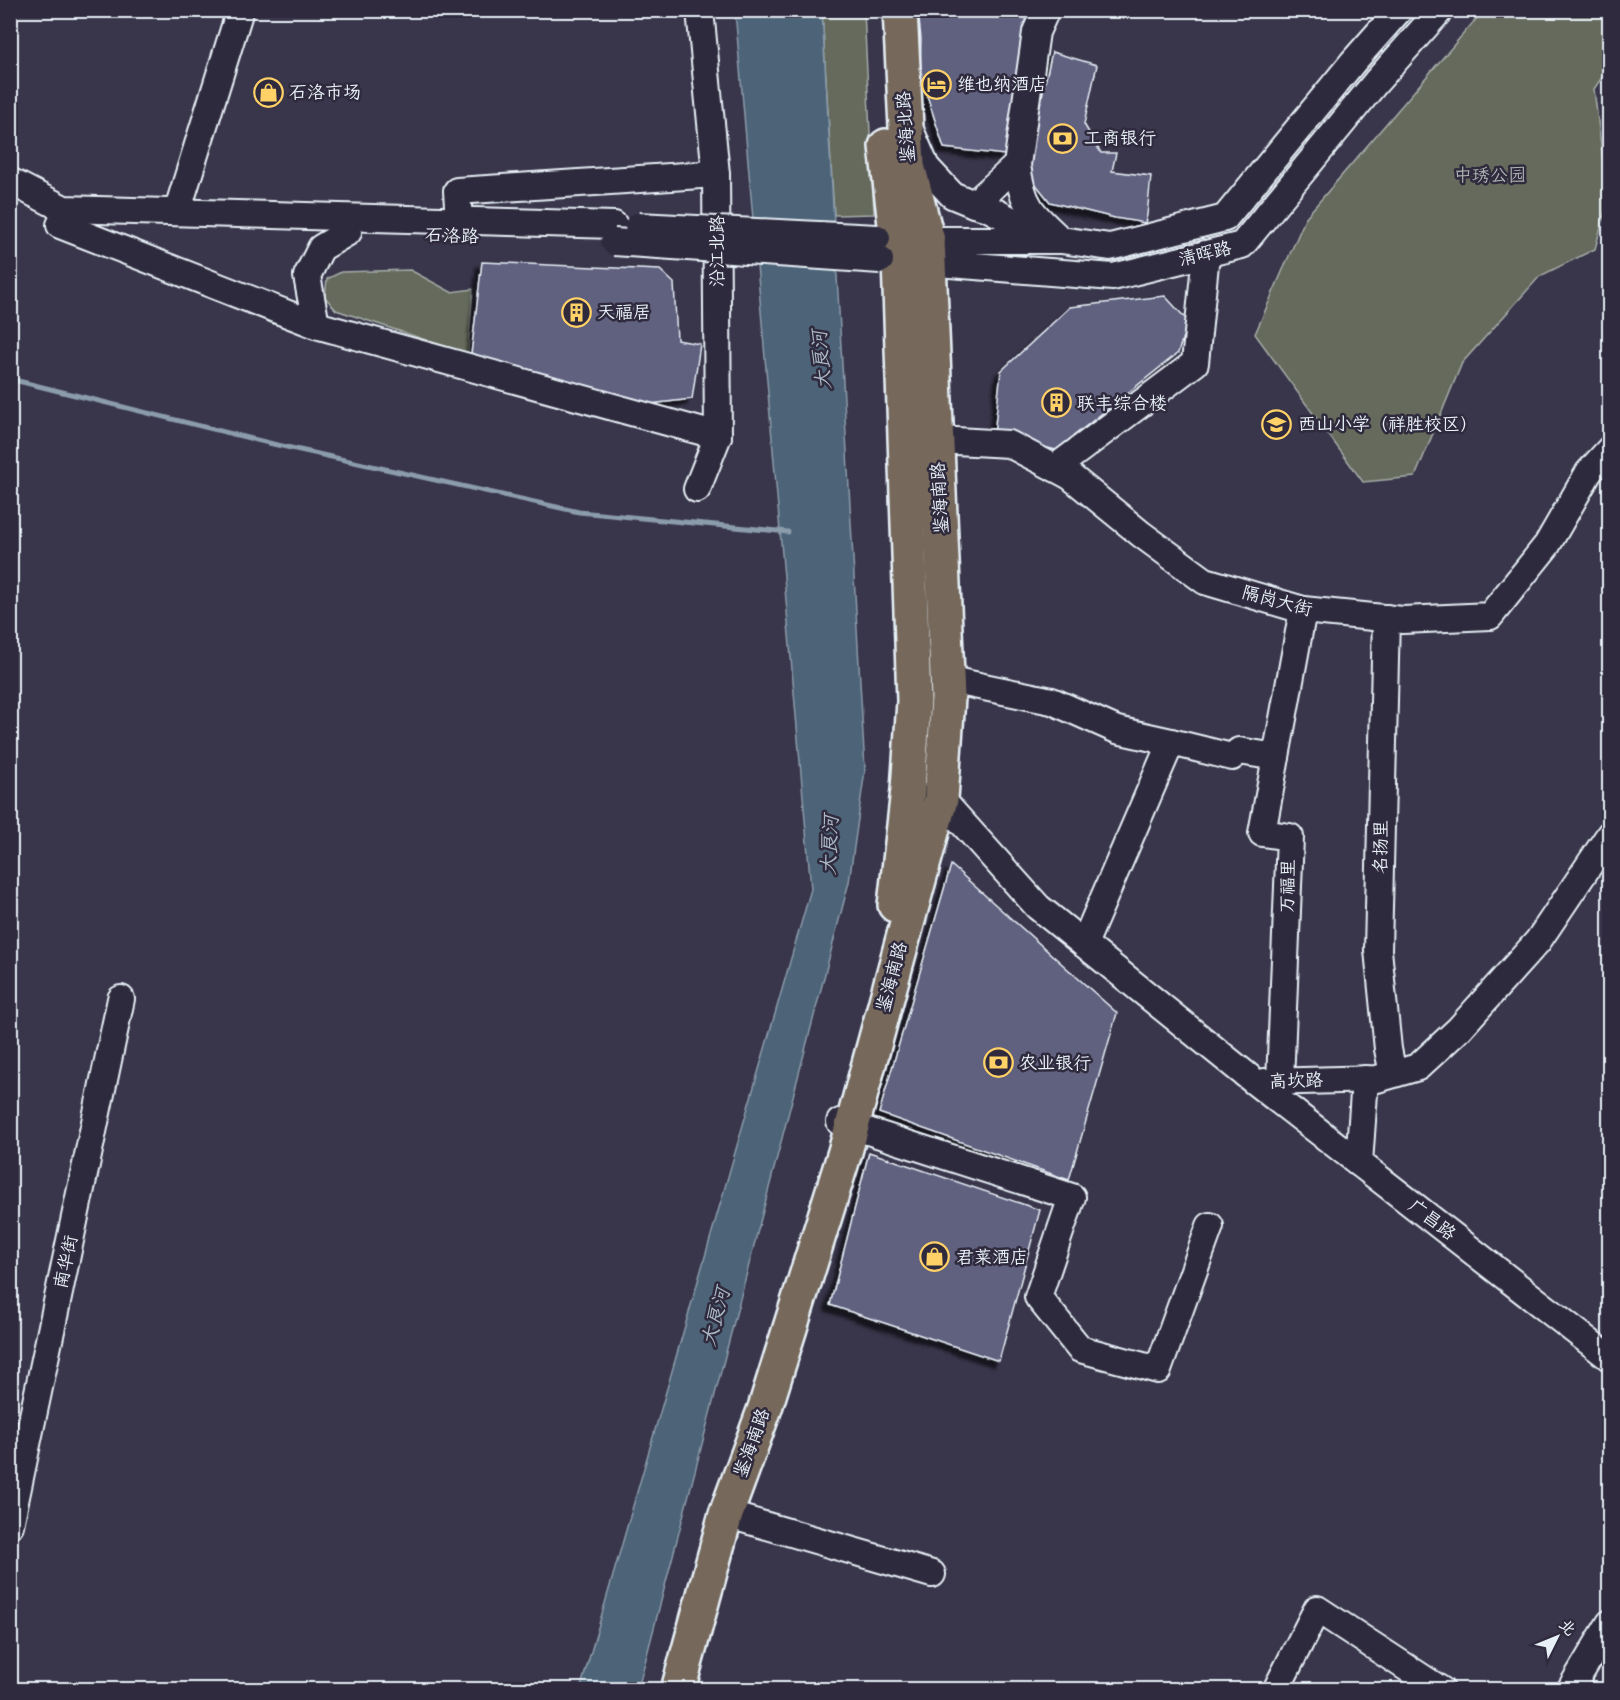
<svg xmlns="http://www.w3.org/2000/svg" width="1620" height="1700" font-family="'Architects Daughter','LXGW WenKai TC',sans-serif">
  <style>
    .green { fill: #656a5c; stroke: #a6aeaa; stroke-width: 1.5 }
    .water { fill: #4d6478; stroke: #8b9cab; stroke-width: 1.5 }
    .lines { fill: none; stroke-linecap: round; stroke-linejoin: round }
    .stream { stroke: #8b9cab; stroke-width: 5 }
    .building { fill: #61617f; stroke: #e8f1f8; stroke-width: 1.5; filter: url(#shadow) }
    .minor-casing { stroke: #e8f1f8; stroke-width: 30 }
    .major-casing { stroke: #e8f1f8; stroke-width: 38 }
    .minor { stroke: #2f2a3d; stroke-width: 26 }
    .major { stroke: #76695c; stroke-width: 33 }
    .minor-bridge-casing { stroke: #e8f1f8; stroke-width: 30; stroke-linecap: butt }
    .minor-bridge { stroke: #2f2a3d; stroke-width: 26 }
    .labels { text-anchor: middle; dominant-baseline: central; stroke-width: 5; stroke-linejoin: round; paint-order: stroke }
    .poi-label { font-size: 18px; fill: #e8f1f8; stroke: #2f2a3d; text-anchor: start }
    .street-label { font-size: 18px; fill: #e8f1f8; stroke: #2f2a3d }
    .park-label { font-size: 18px; fill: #adb4b2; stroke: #2f2a3d }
    .water-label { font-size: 20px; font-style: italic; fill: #aab9c5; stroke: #2f2a3d }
  </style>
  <defs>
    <filter id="shadow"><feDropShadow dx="-5.5" dy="5.5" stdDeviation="1.5" flood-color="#0009"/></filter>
  </defs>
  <rect width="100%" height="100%" fill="#39354a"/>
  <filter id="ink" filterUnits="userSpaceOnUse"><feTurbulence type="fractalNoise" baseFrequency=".0167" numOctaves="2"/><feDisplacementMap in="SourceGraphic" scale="12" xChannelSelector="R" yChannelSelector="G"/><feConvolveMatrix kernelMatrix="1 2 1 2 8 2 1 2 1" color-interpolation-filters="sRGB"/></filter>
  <g filter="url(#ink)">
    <!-- green -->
    <g class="green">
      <polygon points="822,11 864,11 874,214 834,215"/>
      <polygon points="1483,11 1609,11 1609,67 1594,89 1608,201 1595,249 1540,276 1462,363 1415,477 1363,482 1255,334 1306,217"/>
      <polygon points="410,270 451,292 473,289 468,354 336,310 325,297 327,279 341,272"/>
    </g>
    <!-- water -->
    <polygon class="water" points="735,11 822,11 865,770 849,882 638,1689 580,1690 811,889"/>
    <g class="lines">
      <!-- stream -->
      <polyline class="stream" points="10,379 273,444 579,512 788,532"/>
    </g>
    <!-- building -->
    <g class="building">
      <polygon points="918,10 1035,10 1031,21 1005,155 944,148 920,74 921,39"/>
      <polygon points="1052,52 1097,65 1084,124 1101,153 1116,153 1112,171 1151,176 1147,215 1145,223 1115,218 1050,202 1034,182 1028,158"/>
      <polygon points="482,262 660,270 674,283 677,340 700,344 692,399 641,405 470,363"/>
      <polygon points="1165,296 1188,321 1178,353 1056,450 994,435 1001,371 1070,307"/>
      <polygon points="951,865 1117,1013 1069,1180 879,1113"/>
      <polygon points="869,1152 1040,1210 999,1361 830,1305"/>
    </g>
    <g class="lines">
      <defs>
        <g id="minor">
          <path d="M1046 10 1036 32 1017 165C1022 205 1032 214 1061 240"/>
          <polyline points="911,132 926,167 952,195 974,204 1017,165"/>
          <polyline points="10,181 64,209 614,225"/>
          <polyline points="974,204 988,208 1045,238"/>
          <polyline points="177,212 240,10"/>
          <polyline points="459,221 457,191 716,174"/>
          <polyline points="60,225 316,325"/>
          <polyline points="348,232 321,248 307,276 316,325 718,436"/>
          <polyline points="910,240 1061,240 1110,247 1225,218 1353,62 1399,10"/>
          <polyline points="912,261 1113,277 1242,245 1376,82 1440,10"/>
          <polyline points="938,440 1009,444 1055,468 1070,476 1141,534 1205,581 1303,610 1403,620 1490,616 1547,545 1589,472 1610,449"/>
          <polyline points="1055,468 1195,363 1206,254"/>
          <polyline points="697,489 718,436 716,174 700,10"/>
          <polyline points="1386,618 1378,950 1388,1049 1393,1074"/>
          <polyline points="950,680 1052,701 1117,730 1171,742"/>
          <polyline points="927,799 941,799 1038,907 1255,1082 1610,1358"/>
          <polyline points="1084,944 1171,742 1232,757 1239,751 1276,757"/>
          <polyline points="1265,1082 1377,1079 1418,1067 1459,1029 1538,941 1610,834"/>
          <polyline points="1280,1082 1290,837 1262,833 1303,610"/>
          <polyline points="840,1122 1072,1197 1038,1297 1080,1349 1158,1370 1210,1226"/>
          <polyline points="1359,1163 1365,1079"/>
          <polyline points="726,1514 932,1574"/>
          <polyline points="10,1525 121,999"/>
          <polyline points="1276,1690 1317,1609 1441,1690"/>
          <polyline points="1570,1690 1610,1623"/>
        </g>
        <g id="major">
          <polyline points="886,146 899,260 914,701 908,790 895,905"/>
          <polyline points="678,1690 726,1514 765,1408 845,1152 941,799 948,698 929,263 928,241 908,166 900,10"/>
        </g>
      </defs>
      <!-- minor casing -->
      <use href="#minor" class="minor-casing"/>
      <!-- major casing -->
      <use href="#major" class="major-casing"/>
      <!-- minor -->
      <use href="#minor" class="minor"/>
      <!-- major -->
      <use href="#major" class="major"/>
      <defs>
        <g id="minor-bridge">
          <polyline points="638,226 877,238"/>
          <polyline points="614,242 880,260"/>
        </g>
      </defs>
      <!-- minor-bridge casing -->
      <use href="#minor-bridge" class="minor-bridge-casing"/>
      <!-- minor-bridge -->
      <use href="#minor-bridge" class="minor-bridge"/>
    </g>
  </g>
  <!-- icons -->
  <defs>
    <symbol id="hotel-ring" viewBox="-11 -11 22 22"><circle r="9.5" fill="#2f2a3d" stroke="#ffd166" stroke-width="1.5"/><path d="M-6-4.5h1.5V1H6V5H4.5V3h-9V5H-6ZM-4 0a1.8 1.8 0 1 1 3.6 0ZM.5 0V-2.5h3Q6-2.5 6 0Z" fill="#ffd166"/></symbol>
    <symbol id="shop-ring" viewBox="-11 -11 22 22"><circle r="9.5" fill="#2f2a3d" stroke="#ffd166" stroke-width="1.5"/><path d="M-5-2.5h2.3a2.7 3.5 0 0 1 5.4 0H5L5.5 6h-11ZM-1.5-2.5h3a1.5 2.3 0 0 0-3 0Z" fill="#ffd166"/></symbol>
    <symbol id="bank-ring" viewBox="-11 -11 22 22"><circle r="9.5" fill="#2f2a3d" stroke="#ffd166" stroke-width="1.5"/><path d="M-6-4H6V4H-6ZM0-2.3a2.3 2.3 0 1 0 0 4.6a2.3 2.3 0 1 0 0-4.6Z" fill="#ffd166"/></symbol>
    <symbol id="building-ring" viewBox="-11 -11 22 22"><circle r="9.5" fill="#2f2a3d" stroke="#ffd166" stroke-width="1.5"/><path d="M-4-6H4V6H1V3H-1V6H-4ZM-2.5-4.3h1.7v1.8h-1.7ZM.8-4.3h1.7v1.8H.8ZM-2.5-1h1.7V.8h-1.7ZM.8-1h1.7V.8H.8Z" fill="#ffd166"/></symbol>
    <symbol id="school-ring" viewBox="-11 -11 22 22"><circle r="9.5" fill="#2f2a3d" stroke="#ffd166" stroke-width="1.5"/><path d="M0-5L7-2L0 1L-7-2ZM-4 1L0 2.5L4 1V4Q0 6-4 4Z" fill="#ffd166"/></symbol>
  </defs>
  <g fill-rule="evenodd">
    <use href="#hotel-ring" x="920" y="68" width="33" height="33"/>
    <use href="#shop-ring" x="252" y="76" width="33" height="33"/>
    <use href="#bank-ring" x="1046" y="122" width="33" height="33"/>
    <use href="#building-ring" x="560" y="296" width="33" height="33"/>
    <use href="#building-ring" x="1040" y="386" width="33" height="33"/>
    <use href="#school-ring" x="1260" y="408" width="33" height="33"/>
    <use href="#bank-ring" x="982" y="1046" width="33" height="33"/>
    <use href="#shop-ring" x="918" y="1240" width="33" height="33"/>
  </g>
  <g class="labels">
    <!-- poi labels -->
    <g class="poi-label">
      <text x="957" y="84">维也纳酒店</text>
      <text x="289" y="92">石洛市场</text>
      <text x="1084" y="138">工商银行</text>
      <text x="597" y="312">天福居</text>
      <text x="1077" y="403">联丰综合楼</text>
      <text x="1298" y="424">西山小学（祥胜校区）</text>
      <text x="1019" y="1063">农业银行</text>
      <text x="956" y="1257">君莱酒店</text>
    </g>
    <!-- street labels -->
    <g class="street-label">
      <text transform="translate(906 127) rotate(-94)">鉴海北路</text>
      <text transform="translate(452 236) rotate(2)">石洛路</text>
      <text transform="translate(717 251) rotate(-90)">沿江北路</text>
      <text transform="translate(1205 254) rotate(-14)">清晖路</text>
      <text transform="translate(940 498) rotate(-93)">鉴海南路</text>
      <text transform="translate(1277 601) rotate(15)">隔岗大街</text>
      <text transform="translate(1381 847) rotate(-89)">名扬里</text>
      <text transform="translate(1288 886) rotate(-88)">万福里</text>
      <text transform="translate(892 977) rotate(-75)">鉴海南路</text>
      <text transform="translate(1296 1081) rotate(-2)">高坎路</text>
      <text transform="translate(1432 1220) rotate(38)">广昌路</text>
      <text transform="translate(66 1262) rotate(-78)">南华街</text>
      <text transform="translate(752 1443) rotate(-70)">鉴海南路</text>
    </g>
    <!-- park labels -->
    <g class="park-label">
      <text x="1490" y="175">中琇公园</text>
    </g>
    <!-- water labels -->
    <g class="water-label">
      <text transform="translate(822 360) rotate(-95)">大良河</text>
      <text transform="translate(830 845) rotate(-87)">大良河</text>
      <text transform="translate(716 1317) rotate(-75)">大良河</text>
    </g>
  </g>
  <!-- margin -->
  <rect width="1620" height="1700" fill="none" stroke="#2f2a3d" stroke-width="36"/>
  <rect x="18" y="18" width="1584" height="1664" fill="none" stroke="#e8f1f8" stroke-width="2" filter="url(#ink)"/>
  <!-- north arrow -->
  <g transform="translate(1557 1637) rotate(47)" stroke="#2f2a3d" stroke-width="4.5" paint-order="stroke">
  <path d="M0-4.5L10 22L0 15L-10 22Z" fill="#e8f1f8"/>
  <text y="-9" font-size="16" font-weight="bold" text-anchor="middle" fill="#e8f1f8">北</text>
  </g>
</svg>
